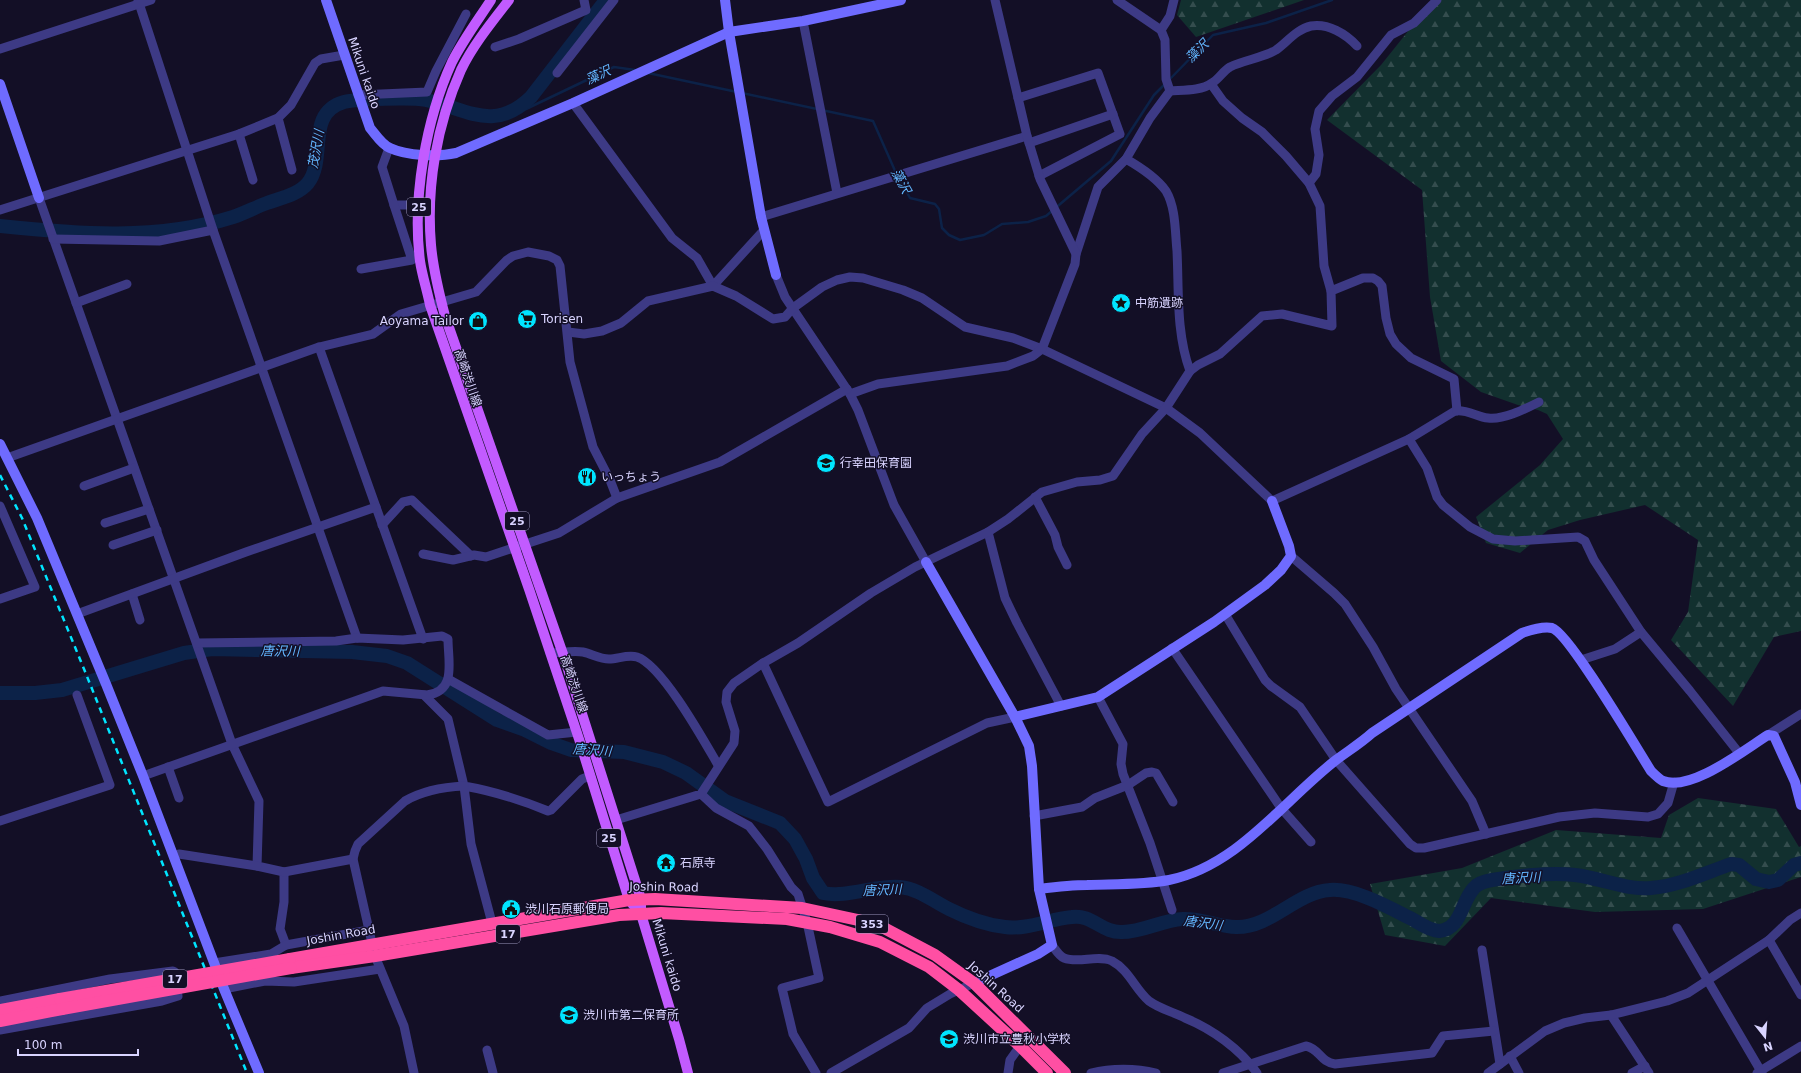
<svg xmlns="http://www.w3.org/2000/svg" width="1801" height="1073" font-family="'DejaVu Sans','Noto Sans JP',sans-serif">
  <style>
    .forest { fill: url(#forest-firs) }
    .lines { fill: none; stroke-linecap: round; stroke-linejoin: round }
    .stream { stroke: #0c2248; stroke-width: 2.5 }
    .river { stroke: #0c2248; stroke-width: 14 }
    .street { stroke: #3d3a85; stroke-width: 9 }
    .secondary { stroke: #6f6bff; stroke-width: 10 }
    .primary { stroke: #c25bff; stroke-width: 10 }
    .highway { stroke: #ff4fa3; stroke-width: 12 }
    .rail { stroke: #00e5ff; stroke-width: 2.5; stroke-dasharray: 6 5; stroke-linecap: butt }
    .highway-bridge { stroke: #ff4fa3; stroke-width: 12 }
    .labels { text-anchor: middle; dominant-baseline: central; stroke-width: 3; stroke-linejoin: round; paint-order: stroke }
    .shield { fill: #130f26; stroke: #9e99be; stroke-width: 1 }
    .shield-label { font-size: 11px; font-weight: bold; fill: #d9d4ff }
    .street-label { font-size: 12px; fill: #d9d4ff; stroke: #130f26 }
    .poi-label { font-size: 12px; fill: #d9d4ff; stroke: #130f26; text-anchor: start }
    .water-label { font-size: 13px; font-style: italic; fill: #62b6ff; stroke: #130f26 }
  </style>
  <defs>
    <pattern id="forest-firs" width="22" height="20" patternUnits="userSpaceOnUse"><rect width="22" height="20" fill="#12302f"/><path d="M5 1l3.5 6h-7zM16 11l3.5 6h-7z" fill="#344d4e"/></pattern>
  </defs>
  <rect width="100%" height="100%" fill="#130f26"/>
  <!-- forest -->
  <g class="forest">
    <polygon points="1181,0 1304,0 1196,37 1177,15"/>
    <polygon points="1433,0 1801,0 1801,631 1774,637 1733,706 1671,640 1688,612 1698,540 1645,505 1580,520 1548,530 1520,553 1486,543 1476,517 1540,465 1563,439 1547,414 1538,410 1518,405 1481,392 1441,361 1430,297 1422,190 1327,120 1381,65"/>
    <polygon points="1698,798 1776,809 1799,847 1801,846 1801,877 1703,909 1595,912 1491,898 1445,946 1385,935 1370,884 1462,868 1556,830 1661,838 1669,815"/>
  </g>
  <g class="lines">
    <!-- stream -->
    <g class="stream">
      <polyline points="648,73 737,92"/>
      <polyline points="1169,80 1213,35 1266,23 1332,0"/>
      <polyline points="742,93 873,121 896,173"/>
      <polyline points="520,107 526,109 614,67 635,70"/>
      <polyline points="899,178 910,198 935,204 939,209 942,228 949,235 960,240 984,235 1002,224 1028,222 1046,216 1111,161 1154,95 1165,84"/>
    </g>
    <!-- river -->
    <g class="river">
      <path d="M0 226C77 234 157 241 233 217 245 213 256 207 267 203 281 198 298 195 308 183 327 159 305 113 344 102 357 99 412 97 426 100 467 109 494 133 531 97L606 0"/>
      <path d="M0 693H35L62 690 184 653 212 649 352 652 387 656 407 663 497 720 525 730 551 743 571 750 624 752 663 762 686 773 725 801 780 823 795 839 806 859 813 878 823 893C847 898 875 885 900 887 919 889 933 901 949 909 965 917 986 925 1005 927 1028 930 1049 919 1072 917 1092 914 1102 933 1122 932 1143 932 1162 920 1183 919 1201 918 1219 927 1236 927 1271 928 1296 892 1330 890 1355 888 1390 908 1412 919 1419 923 1430 931 1439 931 1462 929 1461 901 1474 888 1478 883 1486 881 1492 880 1515 876 1552 872 1575 875 1601 878 1624 890 1651 888 1678 886 1705 873 1731 864L1739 865 1756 879 1769 882 1778 880 1794 865 1801 863"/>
    </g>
    <!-- street -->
    <g class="street">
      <polyline points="138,0 213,230 357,638"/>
      <path d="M1117 0 1161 30 1165 40 1166 79 1170 91C1183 90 1201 91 1212 83 1219 79 1223 71 1230 67 1244 60 1263 58 1276 50 1287 42 1297 29 1311 26 1328 23 1346 34 1357 46"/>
      <polyline points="803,21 837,193"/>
      <polyline points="1161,30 1170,16 1174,0"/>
      <polyline points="495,47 519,39 586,10 584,0"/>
      <polyline points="0,49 151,0"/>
      <polyline points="557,73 614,0"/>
      <polyline points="1211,84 1223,101 1242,118 1262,132 1286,156 1309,183 1320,206 1324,266 1331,291"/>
      <polyline points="358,95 427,92 436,71 466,14"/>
      <polyline points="1018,98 1098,73 1120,134 1039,176"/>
      <polyline points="573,103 672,238 697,258 713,286 764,230"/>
      <polyline points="278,118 292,170"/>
      <polyline points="239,134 253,180"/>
      <polyline points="1029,143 1113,114"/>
      <polyline points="389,148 382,167 394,205 420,205"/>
      <path d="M1126 159C1140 167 1156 177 1166 191 1176 208 1175 232 1177 251 1179 291 1176 333 1190 371"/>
      <polyline points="1309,183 1316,174 1319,155 1315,129 1319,111 1332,96 1357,77 1391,35 1414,23 1437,0"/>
      <polyline points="39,198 232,744 259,801 257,866 284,872 284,902 280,929 286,945"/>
      <polyline points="0,210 239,134 278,118 291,105 315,63 321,59 344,55"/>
      <polyline points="761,217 1027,136"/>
      <polyline points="53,239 159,241 213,230"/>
      <polyline points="1076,254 1098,187 1126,159 1150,118 1170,91"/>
      <polyline points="361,269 412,260 394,205"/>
      <polyline points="776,275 785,297 850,394 858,410 894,505 926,562"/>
      <polyline points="76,303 127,284"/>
      <path d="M568 332 584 334 602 331 621 323 648 301 713 286 736 296 773 319 785 317 793 308 822 287 837 280 850 277 863 278 903 290 922 298 965 327 1013 338 1042 349 1166 408 1200 433 1272 501 1409 439 1455 411C1467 409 1477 417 1488 418 1504 420 1525 409 1539 402"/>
      <polyline points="319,347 423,639"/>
      <polyline points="850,394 878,384 1007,366 1033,356 1042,349 1075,264 1076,254 1040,179 1027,136 995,0"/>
      <polyline points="1409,439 1427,468 1437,497 1443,505 1470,527 1493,539 1515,541 1578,537 1585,541 1594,560 1641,632 1690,691 1739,753"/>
      <polyline points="7,458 319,347 373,334 401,314 476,292 507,260 513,256 528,252 549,256 557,260 560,266 570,362 593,447 610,480 617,498"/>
      <polyline points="84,486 134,468"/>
      <polyline points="1035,497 1055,535 1058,547 1067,565"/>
      <polyline points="0,506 35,587 0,599"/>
      <polyline points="105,523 149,509"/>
      <polyline points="382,525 403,502 412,500 471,556"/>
      <polyline points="988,532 1005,598 1017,623 1061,706"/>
      <polyline points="113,545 157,530"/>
      <polyline points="423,554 453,560 474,555 486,557 559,533 617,498 720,462 847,389"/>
      <polyline points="1291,556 1334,593 1345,604 1373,647 1396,689 1472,801 1486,834"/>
      <polyline points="132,594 140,620"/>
      <polyline points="77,614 246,552 376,507"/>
      <polyline points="1225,614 1265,680 1271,686 1300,707 1336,760 1410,844 1416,848 1424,848 1559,817 1595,813 1648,817 1658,814 1668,803 1674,782"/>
      <polyline points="1172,648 1281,808 1311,842"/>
      <path d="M550 653C560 653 573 650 583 652 592 654 600 659 609 659 618 659 628 654 637 657 662 665 704 741 718 765"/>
      <polyline points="1581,660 1615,649 1641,632"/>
      <polyline points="763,663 828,802 987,723 1015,717"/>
      <polyline points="448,679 548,735 577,732"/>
      <path d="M424 695 448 719 464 786C493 791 521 800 548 811L551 810 582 779 590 776"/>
      <polyline points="1098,697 1123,744 1121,764 1123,774 1150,843 1172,910"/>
      <polyline points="1768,735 1801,714"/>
      <polyline points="168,767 179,798"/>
      <path d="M143 776 383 691 427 695C457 691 448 662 448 639L442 636 403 640 357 638 336 641 197 643"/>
      <polyline points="701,794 716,808 749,826 767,849 791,887 798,894 807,922 819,978 782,988 793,1034 816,1073"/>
      <polyline points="1034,816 1082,807 1095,798 1128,785 1146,773 1152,772 1156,773 1173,802"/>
      <polyline points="616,820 701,794 734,743 735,731 726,702 727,692 734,683 763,663 798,643 871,593 915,567 988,532 1008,519 1042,492 1077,482 1100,480 1113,476 1142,434 1166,408 1190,371 1198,365 1220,354 1262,316 1282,314 1332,326 1331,291 1363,278 1373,278 1378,281 1382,286 1386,318 1390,334 1396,344 1411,358 1454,379 1457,411"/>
      <polyline points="0,821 110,785 77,695"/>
      <polyline points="179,854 257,866"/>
      <polyline points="284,872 353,859"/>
      <polyline points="1677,928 1762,1073"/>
      <path d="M369 930 353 859 355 851 358 844 405 801C422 791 444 787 464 786L471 844 492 923"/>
      <polyline points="1769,940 1801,995"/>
      <path d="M1052 945C1055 949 1059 956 1064 958 1079 964 1097 954 1112 961 1129 970 1135 989 1149 1001 1160 1009 1173 1012 1185 1018 1212 1029 1240 1049 1257 1073"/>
      <polyline points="1482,950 1500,1064"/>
      <polyline points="214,963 271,954 286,945 369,930 375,956 404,1026 414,1073"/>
      <polyline points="224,989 265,981 294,982 380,969"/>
      <polyline points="0,1001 110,979 173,971 175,972 178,996 162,1001 0,1030"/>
      <polyline points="1611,1015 1649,1073"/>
      <polyline points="487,1050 493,1073"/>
      <polyline points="1510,1056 1519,1073"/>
      <polyline points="831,1073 909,1028 927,1008 950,994 974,983"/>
      <polyline points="1008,1073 1010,1060 1020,1046"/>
      <path d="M1091 1073C1111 1068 1136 1068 1156 1073"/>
      <path d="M1223 1073 1306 1046C1320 1049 1320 1062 1335 1064L1432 1053 1443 1036 1494 1031"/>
      <polyline points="1488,1073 1545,1031 1564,1023 1585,1018 1611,1015 1667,1001 1688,993 1769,940 1790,920 1801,913"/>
      <polyline points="1632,1073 1645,1066"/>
      <polyline points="1757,1073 1801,1046"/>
    </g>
    <!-- secondary -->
    <g class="secondary">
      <path d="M326 0 370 128C376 135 382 145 390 148 407 156 438 157 456 153L573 103 729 32 803 21 901 0"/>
      <polyline points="725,0 729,32 761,217 776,275"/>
      <polyline points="0,84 39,198"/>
      <polyline points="0,444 37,518 106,684 143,776 224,989 259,1073"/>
      <polyline points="926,562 1015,717 1029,746 1032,766 1039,889 1052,945 1038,954 974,983"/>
      <polyline points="1015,717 1098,697 1214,622 1265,585 1281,570 1291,556 1289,546 1272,501"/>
      <path d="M1039 889C1055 887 1071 885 1087 885 1115 884 1143 885 1169 880 1238 866 1283 801 1336 760 1348 751 1361 743 1372 733L1522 633C1531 630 1543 626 1552 628 1569 633 1637 749 1651 771 1654 774 1659 779 1663 781 1691 792 1744 750 1768 735L1774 736 1795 782 1801 805"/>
    </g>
    <!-- primary -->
    <g class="primary">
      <path d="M491 0C478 20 463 40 452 62 426 119 412 198 420 261 422 275 427 290 430 305L529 589 579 739 629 900 633 905"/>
      <path d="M509 0C492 22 473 45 461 70 437 124 426 186 431 245 433 268 439 293 445 316L563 654 641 899V914L679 1039 688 1073"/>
    </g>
    <!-- highway -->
    <g class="highway">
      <polyline points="290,959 629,900 655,899 802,908 858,920 884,928 935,955 974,983 1065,1073"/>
      <polyline points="291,968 375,956 619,915 661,913 787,919 830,927 880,942 929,967 959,990 1020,1046 1047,1073"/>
      <polyline points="0,1010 60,999"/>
      <polyline points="0,1021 62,1009"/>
    </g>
    <!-- rail -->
    <polyline class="rail" points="0,475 22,518 84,669 247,1073"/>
    <!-- highway-bridge -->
    <g class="highway-bridge">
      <polyline points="60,999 290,959"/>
      <polyline points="62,1009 291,968"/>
    </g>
  </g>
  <!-- icons -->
  <defs>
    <symbol id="sight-disc" viewBox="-11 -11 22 22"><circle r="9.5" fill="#00e5ff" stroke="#130f26"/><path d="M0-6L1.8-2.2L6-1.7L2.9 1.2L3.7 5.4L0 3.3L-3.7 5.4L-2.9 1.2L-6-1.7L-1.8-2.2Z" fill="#111"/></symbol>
    <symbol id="supermarket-disc" viewBox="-11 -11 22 22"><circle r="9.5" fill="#00e5ff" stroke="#130f26"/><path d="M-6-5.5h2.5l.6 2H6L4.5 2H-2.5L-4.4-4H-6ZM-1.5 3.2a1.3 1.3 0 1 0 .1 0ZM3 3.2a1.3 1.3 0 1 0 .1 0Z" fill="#111"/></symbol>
    <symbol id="shop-disc" viewBox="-11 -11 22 22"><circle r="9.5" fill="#00e5ff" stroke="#130f26"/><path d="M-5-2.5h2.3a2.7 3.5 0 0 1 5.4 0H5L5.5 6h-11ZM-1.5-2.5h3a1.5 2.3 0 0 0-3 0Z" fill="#111"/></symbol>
    <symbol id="school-disc" viewBox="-11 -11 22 22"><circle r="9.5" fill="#00e5ff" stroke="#130f26"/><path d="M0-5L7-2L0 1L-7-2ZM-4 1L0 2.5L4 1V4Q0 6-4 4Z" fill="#111"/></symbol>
    <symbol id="restaurant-disc" viewBox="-11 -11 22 22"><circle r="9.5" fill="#00e5ff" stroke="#130f26"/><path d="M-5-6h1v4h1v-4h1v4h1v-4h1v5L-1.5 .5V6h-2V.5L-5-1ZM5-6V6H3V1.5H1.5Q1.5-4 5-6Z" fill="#111"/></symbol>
    <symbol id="temple-disc" viewBox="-11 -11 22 22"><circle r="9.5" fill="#00e5ff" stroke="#130f26"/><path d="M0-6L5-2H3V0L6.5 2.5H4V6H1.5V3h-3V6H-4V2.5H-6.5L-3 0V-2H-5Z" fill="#111"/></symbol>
    <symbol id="civic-disc" viewBox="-11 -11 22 22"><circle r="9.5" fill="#00e5ff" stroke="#130f26"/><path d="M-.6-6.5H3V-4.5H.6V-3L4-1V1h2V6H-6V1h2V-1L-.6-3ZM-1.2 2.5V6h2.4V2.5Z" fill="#111"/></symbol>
  </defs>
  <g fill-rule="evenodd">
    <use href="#sight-disc" x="1110" y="292" width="22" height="22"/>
    <use href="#supermarket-disc" x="516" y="308" width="22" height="22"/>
    <use href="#shop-disc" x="467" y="310" width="22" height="22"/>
    <use href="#school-disc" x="815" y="452" width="22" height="22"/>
    <use href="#restaurant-disc" x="576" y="466" width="22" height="22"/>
    <use href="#temple-disc" x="655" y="852" width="22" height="22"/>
    <use href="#civic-disc" x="500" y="898" width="22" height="22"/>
    <use href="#school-disc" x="558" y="1004" width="22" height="22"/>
    <use href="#school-disc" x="938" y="1028" width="22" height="22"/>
  </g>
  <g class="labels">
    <!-- shield labels -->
    <g class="shield">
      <rect x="407" y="198" width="24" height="18" rx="3"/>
      <rect x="505" y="512" width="24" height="18" rx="3"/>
      <rect x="597" y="829" width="24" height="18" rx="3"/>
      <rect x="856" y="915" width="32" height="18" rx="3"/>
      <rect x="496" y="925" width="24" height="18" rx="3"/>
      <rect x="163" y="970" width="24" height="18" rx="3"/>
    </g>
    <g class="shield-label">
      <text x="419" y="207">25</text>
      <text x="517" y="521">25</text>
      <text x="609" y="838">25</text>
      <text x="872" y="924">353</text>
      <text x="508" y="934">17</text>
      <text x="175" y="979">17</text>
    </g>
    <!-- street labels -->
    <g class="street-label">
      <text transform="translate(364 73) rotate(71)">Mikuni kaido</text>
      <text transform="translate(468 378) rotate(71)">高崎渋川線</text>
      <text transform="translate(574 684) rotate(71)">高崎渋川線</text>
      <text transform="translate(664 887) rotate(1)">Joshin Road</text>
      <text transform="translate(341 935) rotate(-10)">Joshin Road</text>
      <text transform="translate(667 955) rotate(73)">Mikuni kaido</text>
      <text transform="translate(996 987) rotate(42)">Joshin Road</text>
    </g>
    <!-- poi labels -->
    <g class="poi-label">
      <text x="1135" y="303">中筋遺跡</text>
      <text x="541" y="319">Torisen</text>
      <text x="464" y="321" text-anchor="end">Aoyama Tailor</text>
      <text x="840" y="463">行幸田保育園</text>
      <text x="601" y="477">いっちょう</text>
      <text x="680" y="863">石原寺</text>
      <text x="525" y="909">渋川石原郵便局</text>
      <text x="583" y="1015">渋川市第二保育所</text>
      <text x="963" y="1039">渋川市立豊秋小学校</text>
    </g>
    <!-- water labels -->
    <g class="water-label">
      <text transform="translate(1197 51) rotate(-45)">藻沢</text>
      <text transform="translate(598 75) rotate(-24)">藻沢</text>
      <text transform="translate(316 149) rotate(-80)">茂沢川</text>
      <text transform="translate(901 181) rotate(61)">藻沢</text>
      <text transform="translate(280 651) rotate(1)">唐沢川</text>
      <text transform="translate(592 750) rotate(4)">唐沢川</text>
      <text transform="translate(1521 878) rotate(-3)">唐沢川</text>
      <text transform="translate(882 890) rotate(-2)">唐沢川</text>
      <text transform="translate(1203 923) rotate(8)">唐沢川</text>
    </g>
  </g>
  <!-- north arrow -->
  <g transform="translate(1765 1037) rotate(163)" stroke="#130f26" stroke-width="3" paint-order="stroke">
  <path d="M0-3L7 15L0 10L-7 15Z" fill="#d9d4ff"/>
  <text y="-6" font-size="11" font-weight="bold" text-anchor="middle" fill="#d9d4ff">N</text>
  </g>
  <!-- scale -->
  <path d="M18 1049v6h120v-6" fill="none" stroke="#d9d4ff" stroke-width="2"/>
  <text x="24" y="1049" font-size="12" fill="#d9d4ff" stroke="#130f26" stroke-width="3" paint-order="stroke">100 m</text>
</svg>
